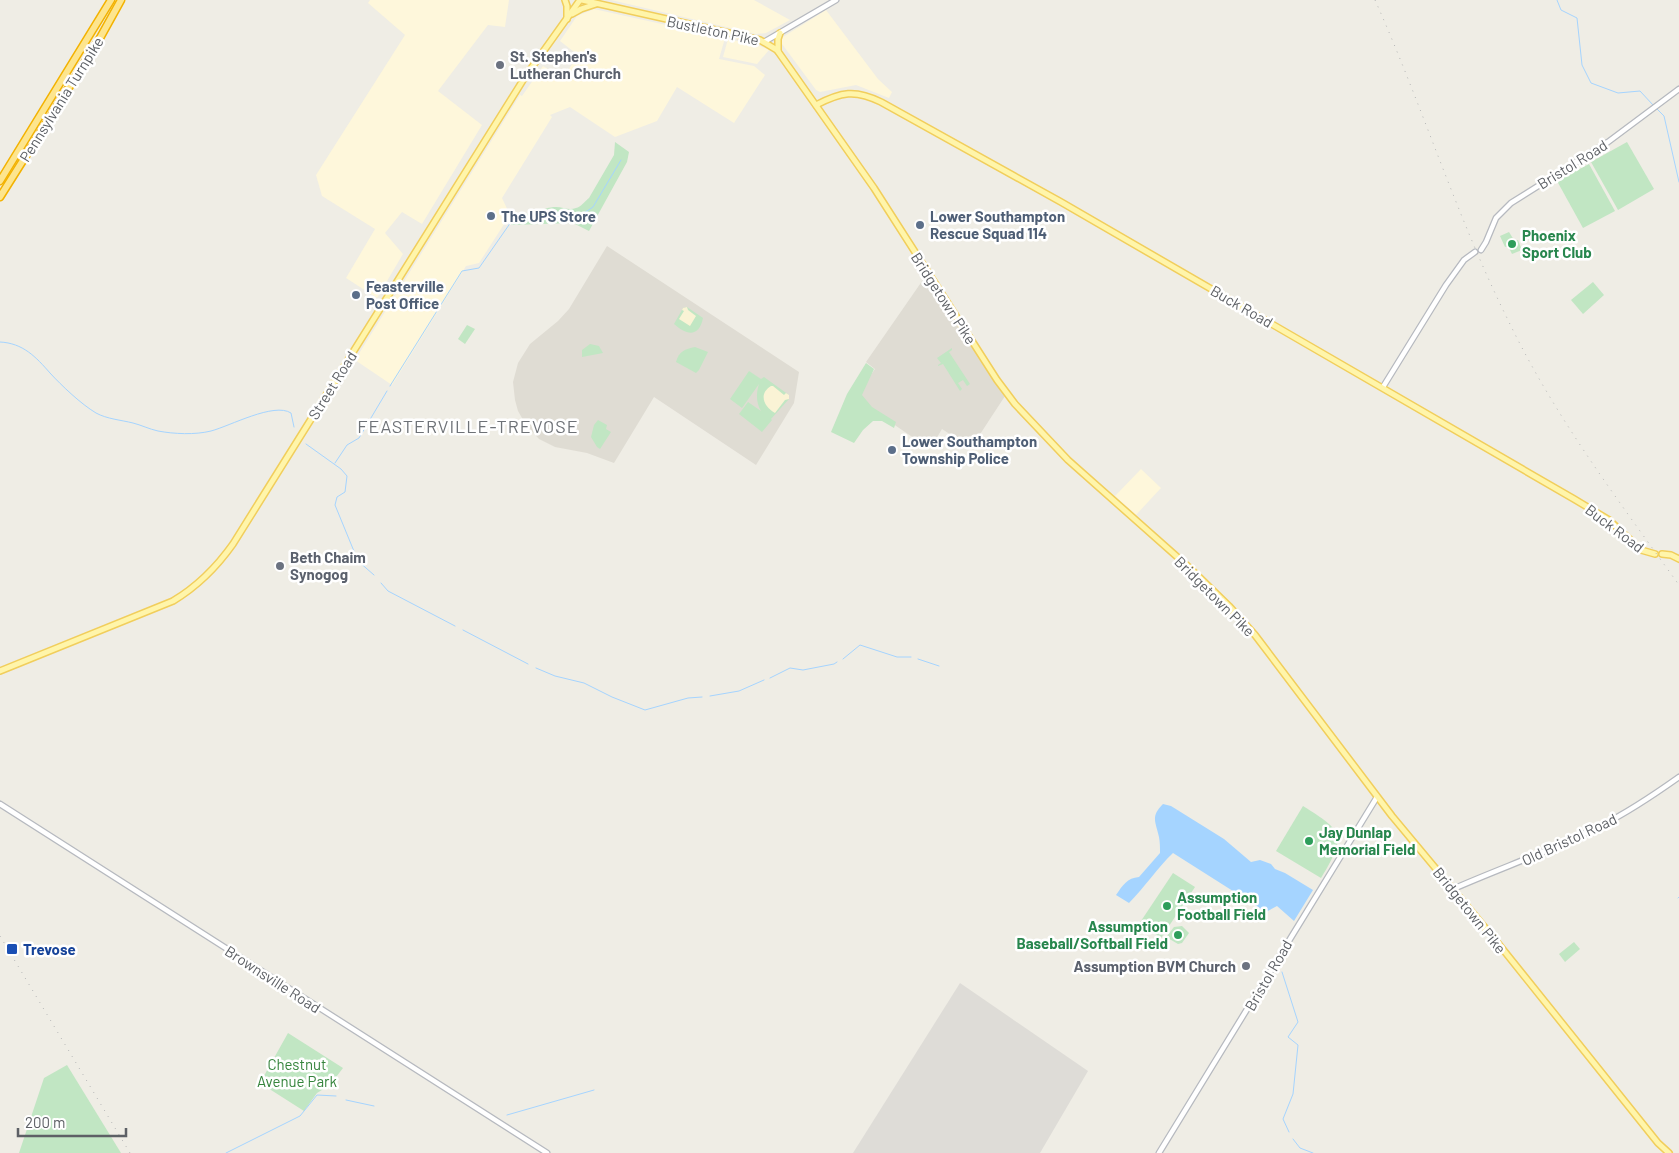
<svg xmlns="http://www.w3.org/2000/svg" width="1679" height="1153" font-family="Barlow,sans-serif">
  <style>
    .commercial { fill: #fef7db }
    .industrial { fill: #dedcd7 }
    .education { fill: #dfdcd3 }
    .green { fill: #c1e6c3 }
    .sand { fill: #faf3d5 }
    .water { fill: #a5d4ff }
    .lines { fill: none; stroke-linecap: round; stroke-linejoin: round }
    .stream { stroke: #a5d4ff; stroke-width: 1 }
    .secondary-casing { stroke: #b6b9bf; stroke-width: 7 }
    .primary-casing { stroke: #f1ce5c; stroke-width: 8 }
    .highway-casing { stroke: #f3b201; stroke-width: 9 }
    .secondary { stroke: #fff; stroke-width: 4.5 }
    .primary { stroke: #fff5aa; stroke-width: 5 }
    .highway { stroke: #fde58e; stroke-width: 6 }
    .rail { stroke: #b5b6b6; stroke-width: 1; stroke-dasharray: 1 6; stroke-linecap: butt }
    .worship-dot { fill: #6b7280; stroke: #fff; stroke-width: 2 }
    .service-dot { fill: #5c6f8a; stroke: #fff; stroke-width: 2 }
    .leisure-dot { fill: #2e9e5b; stroke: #fff; stroke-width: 2 }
    .transit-dot { fill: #1a4fb4; stroke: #fff; stroke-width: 2 }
    .labels { text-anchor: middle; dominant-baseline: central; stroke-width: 5; stroke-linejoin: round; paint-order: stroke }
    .street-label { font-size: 15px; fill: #5d6065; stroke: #fff }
    .worship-label { font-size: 15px; font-weight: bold; fill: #5b616d; stroke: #fff; text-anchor: start }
    .service-label { font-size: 15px; font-weight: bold; fill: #4e5e75; stroke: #fff; text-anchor: start }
    .leisure-label { font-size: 15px; font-weight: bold; fill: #27864d; stroke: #fff; text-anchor: start }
    .transit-label { font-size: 15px; font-weight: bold; fill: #164399; stroke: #fff; text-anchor: start }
    .park-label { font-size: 15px; fill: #35843c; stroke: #fff }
    .quarter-label { font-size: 18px; letter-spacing: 1px; fill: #6e7277; stroke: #fff }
  </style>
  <rect width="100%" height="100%" fill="#efede5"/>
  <!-- commercial -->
  <g class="commercial">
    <polygon points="370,0 509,0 505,27 488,25 438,91 482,125 422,224 402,212 385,233 403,254 377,298 346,278 375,229 322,196 316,175 405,35 368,3"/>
    <polygon points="611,0 754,0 790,20 766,33 756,34"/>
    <polygon points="594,9 725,38 719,59 754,66 765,75 734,123 677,87 657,121 615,137 570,107 550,115 552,117 502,198 510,215 479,263 466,266 392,385 355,360 520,95 522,96 543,66 563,78 578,55 560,41 577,16"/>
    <polygon points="826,10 878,79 892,92 889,98 856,85 820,92 816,90 782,44 781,40 783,37"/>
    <polygon points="728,39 758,45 769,50 757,64 723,57"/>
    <polygon points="1141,469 1161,488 1136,515 1115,496"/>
  </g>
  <!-- industrial -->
  <polygon class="industrial" points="960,983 1088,1071 1040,1153 853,1153"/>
  <!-- education -->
  <g class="education">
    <polygon points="607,246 799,372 794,403 756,465 654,397 614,463 587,453 555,447 539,439 526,425 518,411 515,400 513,382 518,363 530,344 558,321 569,309"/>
    <polygon points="927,274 1005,396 971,448 942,429 930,449 855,398 875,369 866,362"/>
  </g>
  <!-- green -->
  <g class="green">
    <path d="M615 142 629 152 627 162 589 231 573 223 511 225 513 217C524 216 549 206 556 207 563 207 569 211 576 208 581 207 585 201 589 198L614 155Z"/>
    <polygon points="1627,142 1654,189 1618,210 1591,162"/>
    <polygon points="1589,164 1615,211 1583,228 1557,181"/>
    <polygon points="1509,232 1514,240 1513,242 1518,240 1522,250 1512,254 1508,246 1505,247 1500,236"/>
    <polygon points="1593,282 1604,295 1583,314 1571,300"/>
    <path d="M687 307 703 318C699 338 686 335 674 324L683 308Z"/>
    <polygon points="467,325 475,329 465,344 458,339"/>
    <polygon points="590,344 599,346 603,353 582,357 582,350"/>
    <path d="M695 347 708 352 699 370 696 373 676 362C679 351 685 349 695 347Z"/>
    <polygon points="952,348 952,350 949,352 970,384 967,386 963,380 958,383 962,389 960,391 943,364 938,366 938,365 941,363 937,358"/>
    <polygon points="866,363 874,369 862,395 872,407 896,422 894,428 882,421 873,421 863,430 854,443 831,432 847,394"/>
    <path d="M749 371 761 379 764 377 789 395V399L771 419 772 420 762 432 739 414 748 402 761 411C756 403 756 393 759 384L742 408 730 399Z"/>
    <polygon points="598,420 607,425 606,429 611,432 600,449 597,447 591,437 594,425"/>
    <path d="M1303 806C1343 831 1347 835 1321 878L1276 851Z"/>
    <polygon points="1173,873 1195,887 1161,938 1139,924"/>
    <polygon points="1182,926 1189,933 1182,943 1178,944 1166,937 1174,927"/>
    <polygon points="1574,942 1580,949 1565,962 1559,954"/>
    <polygon points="288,1033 343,1068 330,1085 317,1093 304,1111 260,1083"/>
    <polygon points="67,1065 121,1153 19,1153 44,1078"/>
  </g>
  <!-- sand -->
  <g class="sand">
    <polygon points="687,307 688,310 696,316 690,326 679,319 684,311 682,310 683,308"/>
    <path d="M771 386H773L784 395 786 393 789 395V399L785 400 775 413C764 407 758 394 771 386Z"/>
  </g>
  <!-- water -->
  <path class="water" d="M1163 804 1171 806 1224 839 1251 862 1260 860 1271 864 1275 869 1285 873 1313 890 1294 921 1277 906 1266 912 1173 853C1157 868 1145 887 1129 903L1116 895C1123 885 1127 878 1139 877L1160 853C1160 848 1160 842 1159 837 1156 822 1150 817 1163 804Z"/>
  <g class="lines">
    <!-- stream -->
    <g class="stream">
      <polyline points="1557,0 1561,10 1577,18 1582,65 1591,83 1618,93 1640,91 1653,105"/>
      <polyline points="1656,108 1664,116 1679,182"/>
      <path d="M0 342C23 343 36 357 50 373 62 386 81 404 96 413 107 419 121 420 133 423 141 425 149 429 158 431 174 434 195 435 211 431 230 426 274 402 291 413L294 427"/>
      <polyline points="390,386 462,271 479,268 511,222 584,213 593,207 621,160"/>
      <polyline points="306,444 341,469 347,476 345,492 337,497 335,505 358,561 374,575"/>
      <polyline points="335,463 347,445 359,438 387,391"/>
      <polyline points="381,583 388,591 455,626"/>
      <polyline points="463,630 528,664"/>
      <polyline points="843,659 860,645 897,657 911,657"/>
      <polyline points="918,659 939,666"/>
      <polyline points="536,668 555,676 584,683 612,697 645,710 688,698 702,697"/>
      <polyline points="770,678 790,668 803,670 834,664 837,662"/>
      <polyline points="710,696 739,691 764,680"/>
      <polyline points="1678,898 1679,897"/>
      <polyline points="1282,972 1298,1022 1288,1037 1298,1045 1293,1094 1283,1119 1289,1132"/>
      <polyline points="346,1100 374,1106"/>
      <polyline points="507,1115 594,1090"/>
      <polyline points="1293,1139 1300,1148 1313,1153"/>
      <polyline points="226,1153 300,1116 317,1095 336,1096"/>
    </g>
    <defs>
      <g id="secondary">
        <polyline points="764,42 836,0"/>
        <polyline points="1481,250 1486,242 1496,218 1511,203 1608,142 1679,89"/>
        <polyline points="1383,387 1446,285 1464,260 1475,252"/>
        <polyline points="0,804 547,1153"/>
        <path d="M1453 889C1503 867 1556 849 1604 824 1630 811 1655 794 1679 777"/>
        <polyline points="1159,1153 1377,797"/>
      </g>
      <g id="primary">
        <polyline points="565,0 567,6 567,19"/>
        <polyline points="582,0 760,40 777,50 874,188 997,380 1015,404 1068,460 1192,570 1229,606 1255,635 1392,816 1497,942 1658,1143 1669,1153"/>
        <polyline points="572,14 581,9 596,4"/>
        <polyline points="778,51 778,39 780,33"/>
        <path d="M816 105C841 92 855 89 881 102L1061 202 1574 499 1609 520 1641 550 1655 554"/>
        <polyline points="1662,554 1671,555 1679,559"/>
        <path d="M0 671 173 601C198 586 216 568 233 544L525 77 580 0"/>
      </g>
      <g id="highway">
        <polyline points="0,181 111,0"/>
        <polyline points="0,197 100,38 121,0"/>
      </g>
    </defs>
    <!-- secondary casing -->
    <use href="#secondary" class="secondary-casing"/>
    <!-- primary casing -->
    <use href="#primary" class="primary-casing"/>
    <!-- highway casing -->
    <use href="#highway" class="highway-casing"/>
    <!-- secondary -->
    <use href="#secondary" class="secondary"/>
    <!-- primary -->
    <use href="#primary" class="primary"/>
    <!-- highway -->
    <use href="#highway" class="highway"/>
    <!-- rail -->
    <g class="rail">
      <path d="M1375 0C1422 105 1456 215 1507 318 1553 414 1617 499 1679 585"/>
      <polyline points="0,936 130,1153"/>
    </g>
  </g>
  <!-- markers -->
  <g class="worship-dot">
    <circle cx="500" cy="65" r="5"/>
    <circle cx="280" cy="566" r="5"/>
    <circle cx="1246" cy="966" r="5"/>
  </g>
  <g class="service-dot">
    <circle cx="491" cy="216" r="5"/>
    <circle cx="920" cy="225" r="5"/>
    <circle cx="356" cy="295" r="5"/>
    <circle cx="892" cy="450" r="5"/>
  </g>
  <g class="leisure-dot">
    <circle cx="1512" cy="244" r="5"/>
    <circle cx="1309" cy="841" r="5"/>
    <circle cx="1167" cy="906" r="5"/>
    <circle cx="1178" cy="935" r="5"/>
  </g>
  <rect class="transit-dot" x="6" y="943" width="12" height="12" rx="2.5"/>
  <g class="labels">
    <!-- street labels -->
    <g class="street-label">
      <text transform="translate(713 30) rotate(12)">Bustleton Pike</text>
      <text transform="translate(61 99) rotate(-58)">Pennsylvania Turnpike</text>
      <text transform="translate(1572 164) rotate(-32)">Bristol Road</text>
      <text transform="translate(944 298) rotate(57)">Bridgetown Pike</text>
      <text transform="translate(1242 306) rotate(30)">Buck Road</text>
      <text transform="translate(332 385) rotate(-58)">Street Road</text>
      <text transform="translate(1615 528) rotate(37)">Buck Road</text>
      <text transform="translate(1215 596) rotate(45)">Bridgetown Pike</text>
      <text transform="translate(1569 839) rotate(-25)">Old Bristol Road</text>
      <text transform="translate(1470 910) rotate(51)">Bridgetown Pike</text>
      <text transform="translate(1268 975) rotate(-60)">Bristol Road</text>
      <text transform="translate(273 979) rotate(33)">Brownsville Road</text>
    </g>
    <!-- worship labels -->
    <g class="worship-label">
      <text x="510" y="56">St. Stephen's<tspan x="510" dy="17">Lutheran Church</tspan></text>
      <text x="290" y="557">Beth Chaim<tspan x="290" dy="17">Synogog</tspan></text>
      <text x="1236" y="966" text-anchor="end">Assumption BVM Church</text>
    </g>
    <!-- service labels -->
    <g class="service-label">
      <text x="501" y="216">The UPS Store</text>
      <text x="930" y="216">Lower Southampton<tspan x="930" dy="17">Rescue Squad 114</tspan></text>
      <text x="366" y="286">Feasterville<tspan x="366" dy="17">Post Office</tspan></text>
      <text x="902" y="441">Lower Southampton<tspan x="902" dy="17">Township Police</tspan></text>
    </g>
    <!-- leisure labels -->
    <g class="leisure-label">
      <text x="1522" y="235">Phoenix<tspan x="1522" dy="17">Sport Club</tspan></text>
      <text x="1319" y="832">Jay Dunlap<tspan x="1319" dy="17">Memorial Field</tspan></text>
      <text x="1177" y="897">Assumption<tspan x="1177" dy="17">Football Field</tspan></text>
      <text x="1168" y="926" text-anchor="end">Assumption<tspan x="1168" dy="17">Baseball/Softball Field</tspan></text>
    </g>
    <!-- transit labels -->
    <g class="transit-label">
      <text x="23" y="949">Trevose</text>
    </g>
    <!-- park labels -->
    <g class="park-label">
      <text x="297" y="1064">Chestnut<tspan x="297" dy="17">Avenue Park</tspan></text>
    </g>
    <!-- quarter labels -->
    <g class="quarter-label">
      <text x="468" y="426">FEASTERVILLE-TREVOSE</text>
    </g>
  </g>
  <!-- scale -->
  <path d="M18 1128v8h108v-8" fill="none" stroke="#5d6065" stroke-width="2.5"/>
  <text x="25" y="1128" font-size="15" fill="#5d6065" stroke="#ffffff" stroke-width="4" paint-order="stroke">200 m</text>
</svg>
